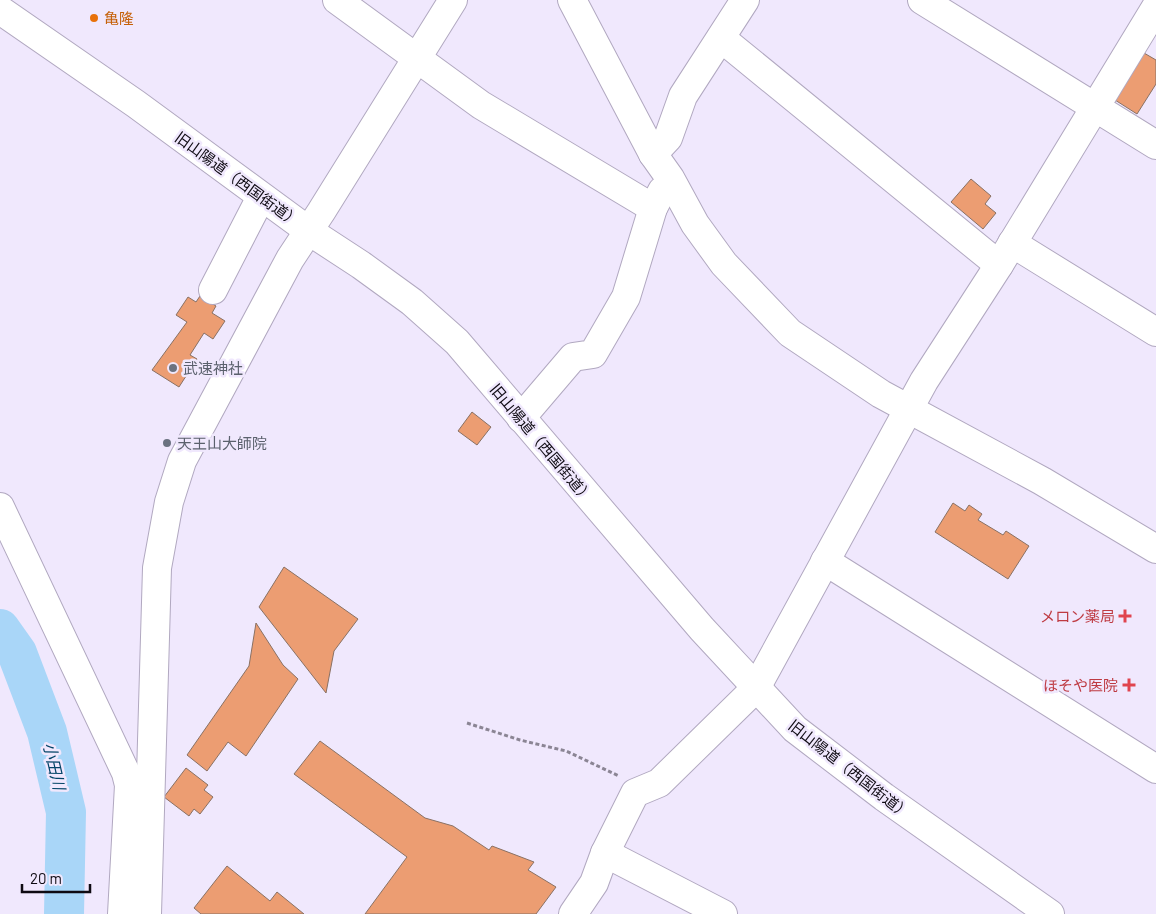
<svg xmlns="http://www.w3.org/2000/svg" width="1156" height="914" font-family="Barlow,'Noto Sans JP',sans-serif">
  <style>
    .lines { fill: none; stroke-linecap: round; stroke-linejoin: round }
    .river { stroke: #a9d6f8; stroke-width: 40 }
    .building { fill: #ec9d72; stroke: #897164 }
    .minor-casing { stroke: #b1a8c0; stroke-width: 30 }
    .path { stroke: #8b8594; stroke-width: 3; stroke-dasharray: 4 2.5; stroke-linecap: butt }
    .minor { stroke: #fff; stroke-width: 28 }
    .food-dot { fill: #e8710a; stroke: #f0e8fd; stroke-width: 2 }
    .worship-dot { fill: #6b7280; stroke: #f0e8fd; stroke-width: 2 }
    .health-dot { fill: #e0444e; stroke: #f0e8fd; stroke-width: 2 }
    .labels { text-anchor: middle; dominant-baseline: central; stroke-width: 5; stroke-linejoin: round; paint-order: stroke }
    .food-label { font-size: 15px; fill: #c56008; stroke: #f0e8fd; text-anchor: start }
    .street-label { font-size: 15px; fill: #0e0a12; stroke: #f0e8fd }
    .worship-label { font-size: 15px; fill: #5b616d; stroke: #f0e8fd; text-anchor: start }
    .health-label { font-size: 15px; fill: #be3a42; stroke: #f0e8fd; text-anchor: end }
    .water-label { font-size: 16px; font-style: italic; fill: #034468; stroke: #f0e8fd }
  </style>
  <rect width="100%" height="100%" fill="#f0e8fd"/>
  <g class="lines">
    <!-- river -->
    <polyline class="river" points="0,629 17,653 47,732 66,812 64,914"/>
  </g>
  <!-- building -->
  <g class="building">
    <polygon points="1144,53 1156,60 1156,84 1137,114 1115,100"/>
    <polygon points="971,179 991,196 985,204 996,213 983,229 951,202"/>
    <polygon points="200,296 216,306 212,313 225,321 213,339 204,333 190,355 197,359 179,387 152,370 187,322 176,315 188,297 196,302"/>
    <polygon points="472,412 491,427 477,445 458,431"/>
    <polygon points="953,503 965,511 969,505 982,514 978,520 1003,535 1006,531 1029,546 1008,579 935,532"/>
    <polygon points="284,567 358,619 334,651 326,693 259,607"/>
    <polygon points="256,623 283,665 298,679 246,756 228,742 207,771 187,755 249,666"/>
    <polygon points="320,741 425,818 453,826 489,850 492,846 534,862 528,870 556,887 536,914 365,914 407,857 294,774"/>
    <polygon points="186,768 208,785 204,790 213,797 200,814 194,809 189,816 164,797"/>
    <polygon points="227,866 270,901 277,892 304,914 201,914 194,908"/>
  </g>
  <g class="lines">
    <defs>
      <g id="minor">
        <polyline points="337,0 481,105 653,208"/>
        <polyline points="572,0 653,154 670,178 695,224 724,264 790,333 881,394 1042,481 1156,549"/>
        <polyline points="922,0 1156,145"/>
        <polyline points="0,10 136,104 309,231 361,265 412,302 457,342 702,629 795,729 884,797 1050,914"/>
        <polyline points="721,38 999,265"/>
        <polyline points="653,154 668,138 683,96 745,0"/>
        <polyline points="1012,243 1156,332"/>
        <polyline points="213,290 261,197"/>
        <polyline points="521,418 573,357 593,354 626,297 653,208 662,191"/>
        <polyline points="0,507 126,773 129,785 122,914"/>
        <polyline points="825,561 1156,769"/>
        <polyline points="605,853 723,914"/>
        <polyline points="147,914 157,568 169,502 182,461 290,259 321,212 453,0"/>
        <polyline points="573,914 594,883 605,853 635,793 659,783 756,688 924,381 999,265 1156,7"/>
      </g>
    </defs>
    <!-- minor casing -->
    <use href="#minor" class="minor-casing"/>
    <!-- path -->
    <polyline class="path" points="467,723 520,740 566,751 619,776"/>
    <!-- minor -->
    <use href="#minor" class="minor"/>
  </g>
  <!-- markers -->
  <circle class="food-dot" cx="94" cy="18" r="5"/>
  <g class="worship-dot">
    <circle cx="173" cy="368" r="5"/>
    <circle cx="167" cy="443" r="5"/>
  </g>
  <g class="health-dot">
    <path d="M1122.5 608.5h5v5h5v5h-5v5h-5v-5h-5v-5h5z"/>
    <path d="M1126.5 677.5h5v5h5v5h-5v5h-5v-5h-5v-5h5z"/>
  </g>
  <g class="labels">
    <!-- food labels -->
    <g class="food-label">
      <text x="104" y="18">亀隆</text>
    </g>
    <!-- street labels -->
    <g class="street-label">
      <text transform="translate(238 179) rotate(36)">旧山陽道（西国街道）</text>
      <text transform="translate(542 443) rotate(50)">旧山陽道（西国街道）</text>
      <text transform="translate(850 769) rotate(38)">旧山陽道（西国街道）</text>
    </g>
    <!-- worship labels -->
    <g class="worship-label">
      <text x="183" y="368">武速神社</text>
      <text x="177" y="443">天王山大師院</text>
    </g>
    <!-- health labels -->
    <g class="health-label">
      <text x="1115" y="616">メロン薬局</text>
      <text x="1118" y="685">ほそや医院</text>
    </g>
    <!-- water labels -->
    <g class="water-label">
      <text transform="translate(55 766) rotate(77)">小田川</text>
    </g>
  </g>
  <!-- scale -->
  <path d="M22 884v8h68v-8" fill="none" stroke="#0e0a12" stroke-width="2.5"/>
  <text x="30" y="884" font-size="15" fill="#0e0a12" stroke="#f0e8fd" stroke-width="4" paint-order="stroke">20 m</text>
</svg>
